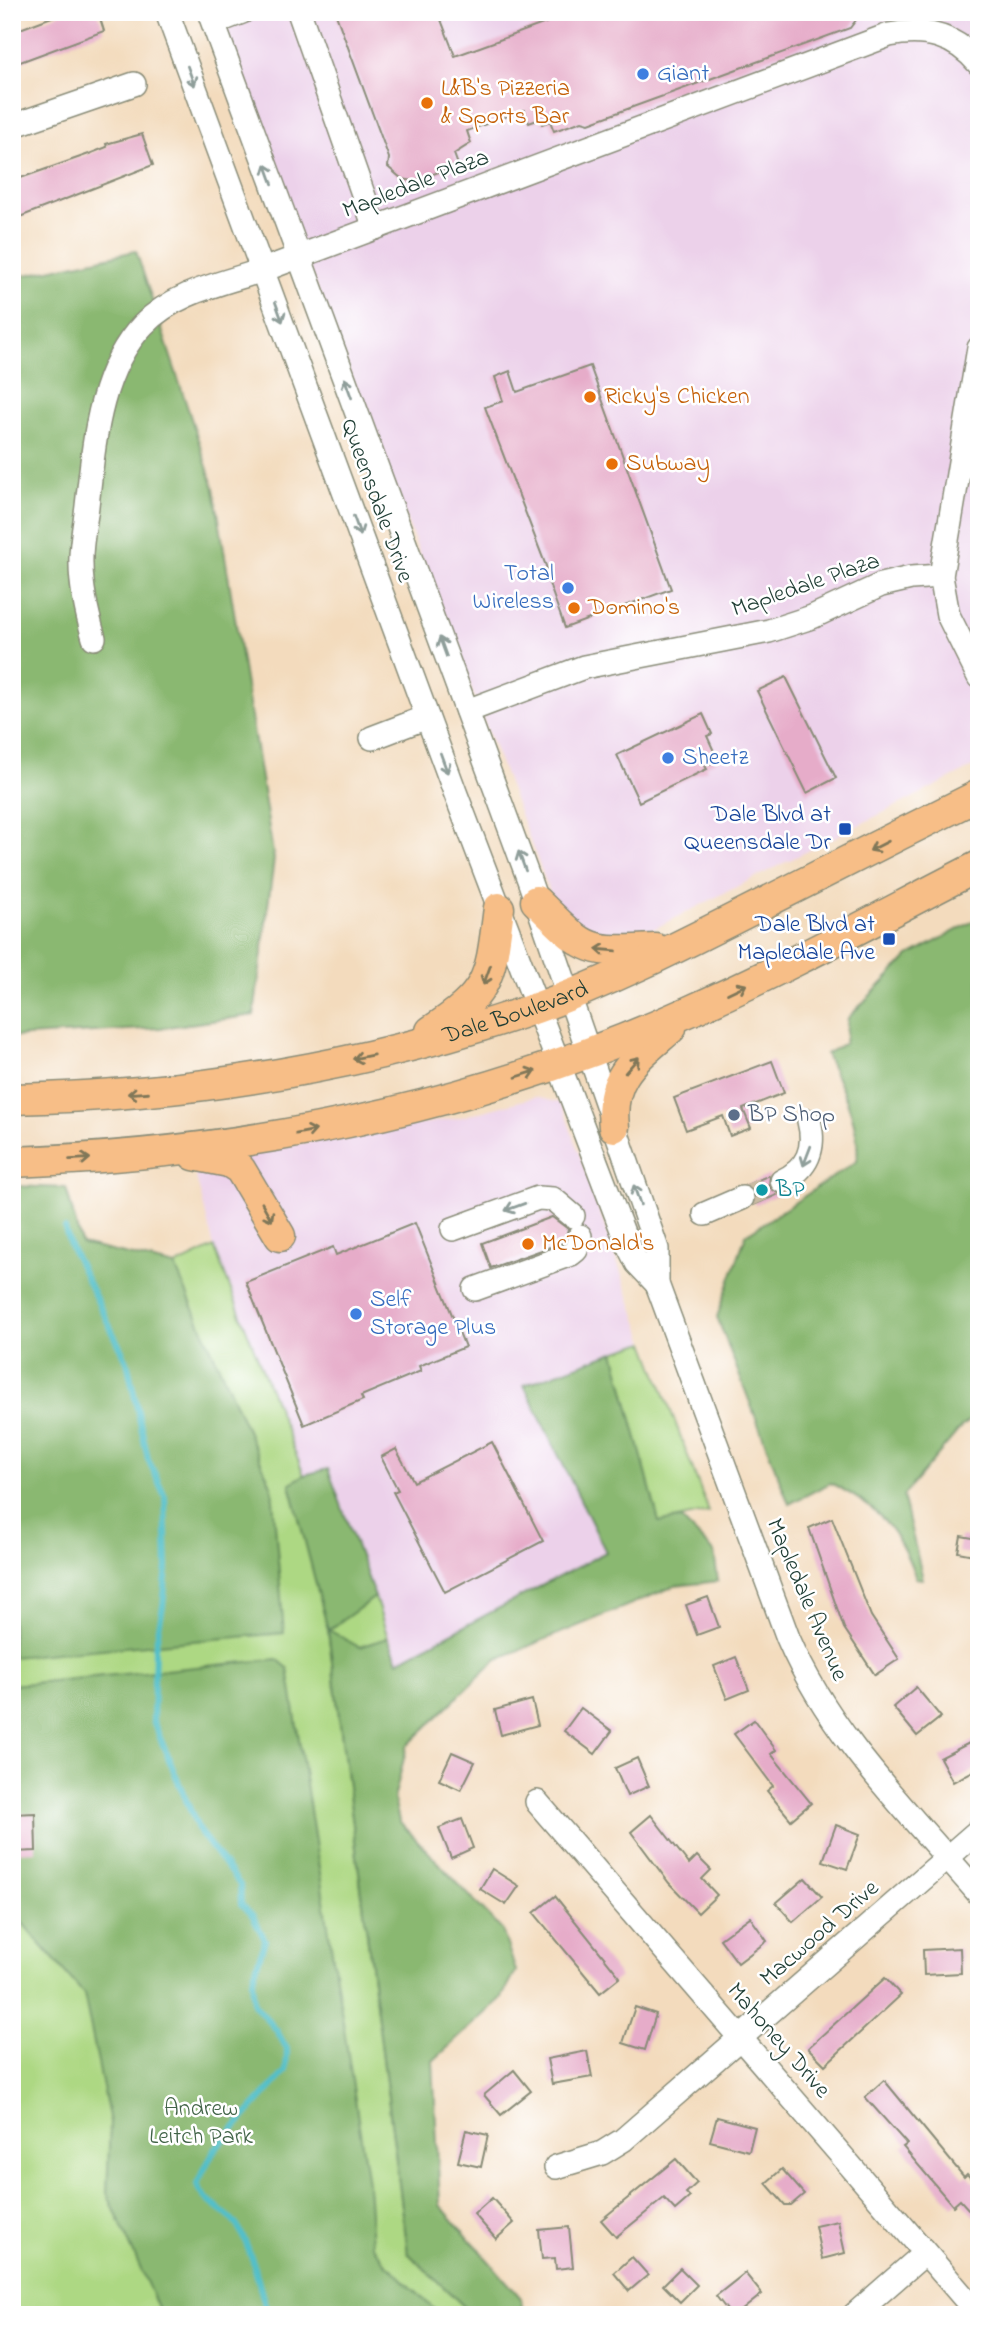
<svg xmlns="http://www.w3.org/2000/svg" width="991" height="2327" font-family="'Indie Flower',sans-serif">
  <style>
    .built { fill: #ecd1ea }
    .green { fill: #add883; stroke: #668a5c; stroke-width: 2 }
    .forest { fill: #8ab871; stroke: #547a52; stroke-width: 2 }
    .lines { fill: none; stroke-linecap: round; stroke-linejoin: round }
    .stream { stroke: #52bfc9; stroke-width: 6 }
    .building { fill: #e6acc9 }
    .minor-tunnel { stroke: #c9bba2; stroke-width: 23; stroke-dasharray: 23 11; stroke-linecap: butt }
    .minor-casing { stroke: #898c78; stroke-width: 26 }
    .major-casing { stroke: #898c78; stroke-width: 33 }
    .minor { stroke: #fff; stroke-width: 23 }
    .major { stroke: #f7be87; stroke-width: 30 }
    .oneway { stroke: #8f9e9a }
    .oneway2 { stroke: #807759 }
    .shop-dot { fill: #3f7fe0; stroke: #fff; stroke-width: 2.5 }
    .food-dot { fill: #e8710a; stroke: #fff; stroke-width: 2.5 }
    .transit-dot { fill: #1a4fb4; stroke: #fff; stroke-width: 2.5 }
    .service-dot { fill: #5c6f8a; stroke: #fff; stroke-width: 2.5 }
    .culture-dot { fill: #0f9aa8; stroke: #fff; stroke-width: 2.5 }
    .labels { text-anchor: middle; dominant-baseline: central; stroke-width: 5; stroke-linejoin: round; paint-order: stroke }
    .shop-label { font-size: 24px; fill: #366cbe; stroke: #fff; text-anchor: start }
    .food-label { font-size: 24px; fill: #c56008; stroke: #fff; text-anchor: start }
    .street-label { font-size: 24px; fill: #1f3d34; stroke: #fff }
    .transit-label { font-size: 24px; fill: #164399; stroke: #fff; text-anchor: end }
    .service-label { font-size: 24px; fill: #4e5e75; stroke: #fff; text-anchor: start }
    .culture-label { font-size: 24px; fill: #0d838f; stroke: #fff; text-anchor: start }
    .park-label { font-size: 24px; fill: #426448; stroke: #fff }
  </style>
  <rect width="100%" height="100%" fill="#fff"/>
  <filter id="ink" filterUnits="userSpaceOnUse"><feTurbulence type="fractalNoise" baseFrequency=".0143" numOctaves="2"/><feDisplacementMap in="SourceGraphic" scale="14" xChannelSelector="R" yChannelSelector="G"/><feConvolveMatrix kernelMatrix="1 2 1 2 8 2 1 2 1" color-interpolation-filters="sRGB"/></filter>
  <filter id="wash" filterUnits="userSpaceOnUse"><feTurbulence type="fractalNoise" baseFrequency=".00686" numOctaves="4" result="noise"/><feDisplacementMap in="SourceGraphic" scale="28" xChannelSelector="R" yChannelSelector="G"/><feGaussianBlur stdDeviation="1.57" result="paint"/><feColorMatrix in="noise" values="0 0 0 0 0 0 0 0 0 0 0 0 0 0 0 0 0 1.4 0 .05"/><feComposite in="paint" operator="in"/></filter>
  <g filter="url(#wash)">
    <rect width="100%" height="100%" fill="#f3dbbd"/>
    <!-- built -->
    <g class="built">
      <polygon points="211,12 979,12 979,764 620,946 561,921"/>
      <polygon points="535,1097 560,1103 565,1113 645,1342 525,1385 607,1552 398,1661 328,1469 304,1475 214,1247 192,1161 458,1118"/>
    </g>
    <!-- green -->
    <g class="green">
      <polygon points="66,1188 81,1244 175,1266 214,1247 304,1475 290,1484 329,1629 375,1597 388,1638 359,1647 328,1631 408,2253 473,2315 12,2315 12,1190"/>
      <polygon points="645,1342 709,1512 659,1523 614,1352"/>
    </g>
    <!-- forest -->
    <g class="forest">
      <polygon points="136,251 214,488 274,859 254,1015 160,1028 12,1037 12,278"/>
      <path d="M979 918V1413L962 1426 903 1496 923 1579 916 1578C898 1529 878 1506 830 1483L789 1504 717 1317 746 1235 857 1161C861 1123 841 1088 826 1054L845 1043 848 1018 909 956Z"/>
      <polygon points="12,1186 66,1188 81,1244 175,1266 272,1487 284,1633 12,1657"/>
      <polygon points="614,1352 659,1522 681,1519 714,1552 718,1581 675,1586 497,1659 407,1746 394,1799 399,1821 502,1930 516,1971 501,1999 433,2061 440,2205 521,2298 523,2315 473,2315 408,2253 328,1630 290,1484 304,1475 328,1469 375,1597 329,1630 359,1647 388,1638 398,1661 606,1552 524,1385"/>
      <polygon points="277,1659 288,1668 368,2183 372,2245 385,2262 440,2315 161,2315 107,2193 110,2122 84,1994 12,1911 12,1685"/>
    </g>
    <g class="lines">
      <!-- stream -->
      <path class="stream" d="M65 1229 70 1246 127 1361 148 1459 165 1496 167 1567 163 1606 155 1648 153 1721 199 1831 240 1885 241 1904 253 1916 265 1940 252 1981 254 2004 277 2031 287 2049 286 2071 213 2152 197 2184C209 2210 225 2207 237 2226 253 2251 259 2287 268 2315"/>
    </g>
    <g id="blocks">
      <!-- building -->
      <g class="building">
        <polygon points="65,12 98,12 104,31 12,65 12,32"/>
        <polygon points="335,12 438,12 455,56 546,23 542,12 862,12 850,28 589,123 582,121 554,131 550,121 542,124 540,119 529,123 524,110 467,131 471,143 454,154 458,165 414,181 402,179 388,167 389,158"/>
        <polygon points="142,134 153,165 12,220 12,181 89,154 107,147 106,144"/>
        <polygon points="590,366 671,589 565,628 546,575 549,574 485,407 503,401 495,377 510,371 517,392"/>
        <polygon points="786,677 836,778 807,793 757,691"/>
        <polygon points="703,714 712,734 707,736 718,760 705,766 707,769 639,802 617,755"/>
        <polygon points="772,1061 784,1093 743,1109 751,1128 730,1136 723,1116 686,1130 674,1098"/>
        <polygon points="770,1175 769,1187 779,1194 754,1205 755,1193 746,1185"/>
        <polygon points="552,1217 568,1229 564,1242 491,1268 482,1243"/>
        <polygon points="415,1223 465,1347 419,1366 421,1371 361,1396 363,1400 304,1425 246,1282 333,1247 336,1255"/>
        <polygon points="492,1442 543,1541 445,1592 393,1492 398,1490 381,1457 396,1449 414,1482"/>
        <polygon points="832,1518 871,1616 899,1659 875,1675 844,1628 809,1528"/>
        <polygon points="961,1536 979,1539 979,1556 958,1552"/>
        <polygon points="708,1597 719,1627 697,1635 686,1605"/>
        <polygon points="736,1657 749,1690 727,1699 714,1666"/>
        <polygon points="916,1687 941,1717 917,1736 893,1707"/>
        <polygon points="532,1700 538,1725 501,1735 495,1710"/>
        <polygon points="581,1708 612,1731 595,1754 564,1731"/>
        <polygon points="754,1720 776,1750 771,1754 811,1803 791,1820 767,1791 773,1786 734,1734"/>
        <polygon points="979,1738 979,1768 953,1782 940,1758"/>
        <polygon points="452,1752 475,1762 461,1790 439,1780"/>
        <polygon points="637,1758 649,1786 627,1796 615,1768"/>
        <polygon points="35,1813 36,1851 14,1852 12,1814"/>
        <polygon points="651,1815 689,1864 697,1856 711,1870 702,1879 717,1895 698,1913 669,1883 631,1832"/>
        <polygon points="462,1819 473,1848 451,1858 439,1828"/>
        <polygon points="836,1825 860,1834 847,1869 823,1861"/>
        <polygon points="492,1869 519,1886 506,1905 480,1889"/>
        <polygon points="805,1878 822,1897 793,1922 776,1903"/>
        <polygon points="555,1896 620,1977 600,1993 534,1913"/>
        <polygon points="750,1917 767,1941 738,1963 720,1939"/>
        <polygon points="960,1948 961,1973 924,1975 923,1950"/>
        <polygon points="885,1978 901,1995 825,2065 808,2048"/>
        <polygon points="635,2007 656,2014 645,2050 623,2043"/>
        <polygon points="587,2051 592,2077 552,2084 547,2059"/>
        <polygon points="514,2070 531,2091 501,2115 484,2095"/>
        <polygon points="884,2080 964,2177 967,2174 979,2187 979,2221 960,2200 953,2206 903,2147 907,2144 865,2097"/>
        <polygon points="717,2117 755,2127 749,2151 710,2141"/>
        <polygon points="466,2130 488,2135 481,2167 458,2162"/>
        <polygon points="676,2159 697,2183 686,2193 690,2197 675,2210 664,2198 616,2237 601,2220"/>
        <polygon points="782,2169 804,2194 791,2205 785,2205 766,2183"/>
        <polygon points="492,2198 514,2223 496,2239 474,2214"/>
        <polygon points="838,2221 845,2253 822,2259 815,2226"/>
        <polygon points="569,2227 573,2267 556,2269 555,2258 542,2259 539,2230"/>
        <polygon points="632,2257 648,2275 629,2291 614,2273"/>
        <polygon points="680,2268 697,2285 680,2302 663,2285"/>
        <polygon points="745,2273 762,2294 736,2315 731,2315 716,2296"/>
      </g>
    </g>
  </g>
  <g filter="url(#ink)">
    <use href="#blocks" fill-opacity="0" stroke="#898c78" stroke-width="2"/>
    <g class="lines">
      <!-- minor-tunnel -->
      <polyline class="minor-tunnel" points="742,1198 782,1181"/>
      <defs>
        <g id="minor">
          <polyline points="167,12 455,792 627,1243 637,1263 657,1284"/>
          <path d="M209 12 529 880 657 1249V1284L788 1638C830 1736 910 1814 979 1894"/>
          <polyline points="299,12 375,228"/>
          <polyline points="214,23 242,12"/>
          <polyline points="12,126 134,84"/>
          <polyline points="979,348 941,576 948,615 979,677"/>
          <path d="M94 638C87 614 81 590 81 564 80 545 85 525 87 506 94 445 98 372 143 325 175 292 221 284 263 270L889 35C925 28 955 35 979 64"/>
          <polyline points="467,711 584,667 769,631 812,617 881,585 911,578 941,576"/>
          <polyline points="372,738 427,717"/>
          <path d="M782 1181C808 1169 816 1148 809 1121"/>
          <polyline points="705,1214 742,1198"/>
          <polyline points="453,1229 538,1198 553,1199 573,1216"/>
          <polyline points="475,1289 571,1254 576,1250 580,1236"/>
          <polyline points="537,1802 979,2315"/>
          <polyline points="556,2167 602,2153 623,2140 979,1830"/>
          <polyline points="854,2315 925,2253"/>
        </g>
        <g id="major">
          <path d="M536 901C587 951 584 953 656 949"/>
          <path d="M431 1031C492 991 490 977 499 908"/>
          <path id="s1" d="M12 1099C190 1095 368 1067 536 1008 607 983 676 948 743 914 822 874 900 834 979 795"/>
          <path d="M614 1127C608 1076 636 1059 671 1028"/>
          <polyline points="194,1155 229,1162 240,1169 280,1236"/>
          <path d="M12 1162C246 1154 476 1108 690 1011 789 967 883 915 979 866"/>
        </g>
      </defs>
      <!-- minor casing -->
      <use href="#minor" class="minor-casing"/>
      <!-- major casing -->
      <use href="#major" class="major-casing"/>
      <!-- minor -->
      <use href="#minor" class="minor"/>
      <!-- major -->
      <use href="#major" class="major"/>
    </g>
    <!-- one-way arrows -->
    <defs><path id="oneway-shaft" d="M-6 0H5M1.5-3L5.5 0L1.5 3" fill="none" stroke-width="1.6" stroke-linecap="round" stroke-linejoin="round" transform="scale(1.75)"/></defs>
    <g class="oneway">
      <use href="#oneway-shaft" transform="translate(191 76) rotate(70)"/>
      <use href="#oneway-shaft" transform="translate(269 174) rotate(-110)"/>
      <use href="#oneway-shaft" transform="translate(279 312) rotate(70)"/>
      <use href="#oneway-shaft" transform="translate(348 388) rotate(-110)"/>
      <use href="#oneway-shaft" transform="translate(357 526) rotate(70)"/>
      <use href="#oneway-shaft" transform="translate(443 647) rotate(-110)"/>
      <use href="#oneway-shaft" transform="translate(444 763) rotate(70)"/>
      <use href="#oneway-shaft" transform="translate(522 861) rotate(-110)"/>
      <use href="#oneway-shaft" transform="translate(807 1156) rotate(111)"/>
      <use href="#oneway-shaft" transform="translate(637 1195) rotate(-109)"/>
      <use href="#oneway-shaft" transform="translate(515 1207) rotate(160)"/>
    </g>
    <g class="oneway2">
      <use href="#oneway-shaft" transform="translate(879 846) rotate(153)"/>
      <use href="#oneway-shaft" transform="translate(606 950) rotate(-175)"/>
      <use href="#oneway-shaft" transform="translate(487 975) rotate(110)"/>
      <use href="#oneway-shaft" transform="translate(737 989) rotate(-26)"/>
      <use href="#oneway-shaft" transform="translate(363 1057) rotate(169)"/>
      <use href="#oneway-shaft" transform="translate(632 1065) rotate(-49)"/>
      <use href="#oneway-shaft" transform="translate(526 1074) rotate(-18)"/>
      <use href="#oneway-shaft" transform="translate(138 1093) rotate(176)"/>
      <use href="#oneway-shaft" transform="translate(306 1132) rotate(-11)"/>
      <use href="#oneway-shaft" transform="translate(80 1159) rotate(-3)"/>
      <use href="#oneway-shaft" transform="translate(267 1212) rotate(61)"/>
    </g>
  </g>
  <!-- markers -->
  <g class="shop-dot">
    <circle cx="643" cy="74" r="7"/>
    <circle cx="568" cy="588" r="7"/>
    <circle cx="668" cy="758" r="7"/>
    <circle cx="356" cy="1314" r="7"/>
  </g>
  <g class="food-dot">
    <circle cx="427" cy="103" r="7"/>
    <circle cx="590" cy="397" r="7"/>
    <circle cx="612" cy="464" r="7"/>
    <circle cx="574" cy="608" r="7"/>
    <circle cx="528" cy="1244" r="7"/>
  </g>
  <g class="transit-dot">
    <rect x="838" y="822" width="14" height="14" rx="3.5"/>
    <rect x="882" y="932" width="14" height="14" rx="3.5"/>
  </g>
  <circle class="service-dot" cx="734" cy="1115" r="7"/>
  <circle class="culture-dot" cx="762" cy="1190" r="7"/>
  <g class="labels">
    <!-- shop labels -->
    <g class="shop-label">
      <text x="657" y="74">Giant</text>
      <text x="554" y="574" text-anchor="end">Total<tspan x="554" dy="28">Wireless</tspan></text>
      <text x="682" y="758">Sheetz</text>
      <text x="370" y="1300">Self<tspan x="370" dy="28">Storage Plus</tspan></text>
    </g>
    <!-- food labels -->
    <g class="food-label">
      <text x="441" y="89">L&amp;B's Pizzeria<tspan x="441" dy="28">&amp; Sports Bar</tspan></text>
      <text x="604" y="397">Ricky's Chicken</text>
      <text x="626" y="464">Subway</text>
      <text x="588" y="608">Domino's</text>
      <text x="542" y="1244">McDonald's</text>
    </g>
    <!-- street labels -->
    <g class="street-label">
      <text transform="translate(416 185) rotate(-21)">Mapledale Plaza</text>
      <text transform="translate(376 501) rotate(70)">Queensdale Drive</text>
      <text transform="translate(806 586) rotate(-19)">Mapledale Plaza</text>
      <text stroke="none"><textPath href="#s1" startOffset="513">Dale Boulevard</textPath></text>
      <text transform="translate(806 1600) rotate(67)">Mapledale Avenue</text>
      <text transform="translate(820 1934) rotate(-41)">Macwood Drive</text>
      <text transform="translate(778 2041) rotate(49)">Mahoney Drive</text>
    </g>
    <!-- transit labels -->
    <g class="transit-label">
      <text x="831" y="815">Dale Blvd at<tspan x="831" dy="28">Queensdale Dr</tspan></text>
      <text x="875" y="925">Dale Blvd at<tspan x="875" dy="28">Mapledale Ave</tspan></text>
    </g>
    <!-- service labels -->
    <g class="service-label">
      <text x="748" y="1115">BP Shop</text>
    </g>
    <!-- culture labels -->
    <g class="culture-label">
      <text x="776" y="1190">BP</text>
    </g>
    <!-- park labels -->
    <g class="park-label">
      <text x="201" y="2109">Andrew<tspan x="201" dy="28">Leitch Park</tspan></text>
    </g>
  </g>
  <!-- margin -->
  <rect width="991" height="2327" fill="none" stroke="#fff" stroke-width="42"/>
</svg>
